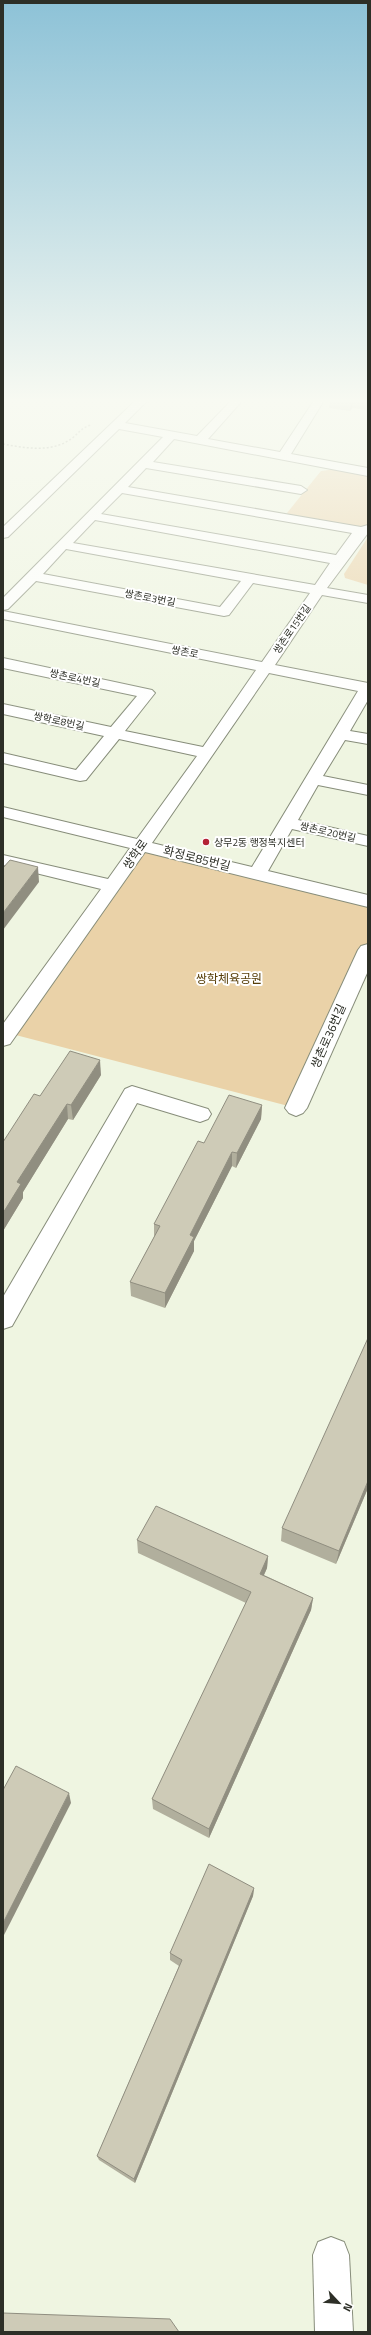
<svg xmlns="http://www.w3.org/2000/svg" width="371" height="2335" font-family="'Titillium Web','Noto Sans KR',sans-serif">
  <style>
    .green { fill: #ead2a8 }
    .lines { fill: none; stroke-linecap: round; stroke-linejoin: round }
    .minor-casing { stroke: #878d7a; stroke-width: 2 }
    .path { stroke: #969a8c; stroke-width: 1.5; stroke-dasharray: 2 2; stroke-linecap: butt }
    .minor { fill: #fff; fill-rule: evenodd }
    .wall { fill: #b1af9d }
    .shaded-wall { fill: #908e80 }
    .building { fill: #cecbb7; stroke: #908e80 }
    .poi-dot { fill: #b42235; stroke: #fff; stroke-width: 1.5 }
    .labels { text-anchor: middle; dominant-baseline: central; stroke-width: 4; stroke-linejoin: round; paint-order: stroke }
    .far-street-label { font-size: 10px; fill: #2d2f27; stroke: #fff }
    .far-poi-label { font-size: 10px; fill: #2d2f27; stroke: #fff; text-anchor: start }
    .street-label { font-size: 12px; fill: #2d2f27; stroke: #fff }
    .park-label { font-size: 12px; fill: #573e08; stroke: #fff }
  </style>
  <rect width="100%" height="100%" fill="#eff5e1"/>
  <!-- green -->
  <g class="green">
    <polygon points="336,469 368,475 368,525 364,529 290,516 287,513 321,471"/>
    <polygon points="368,537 368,585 345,578 344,574"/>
    <polygon points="142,845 368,901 368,950 296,1108 8,1033"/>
  </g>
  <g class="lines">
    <defs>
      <g id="minor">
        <path d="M134 402H146L125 423 197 436 230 402H241L208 439 280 452 313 402H323L291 454 368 468V476L174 439 153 462 301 486 307 490 301 494 146 468 128 487 361 527 368 525V533L327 588 368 595V603L322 595 275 665 368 683V700L350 731 368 734V744L345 740 323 776 368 785V795L318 785 298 820 368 836V846L292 829 268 871 368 895V907L145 852 10 1044 3 1046V1024L101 889 3 865V855L108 879 130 848 3 817V807L137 839 197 756 119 739 86 780 80 781 3 763V753L76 770 104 736 3 714V704L111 727 137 696 3 668V658L152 690 155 693 125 731 203 747 256 670 3 619V611L262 662 310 593 253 583 229 615 224 616 36 581 8 609 3 610V598L163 437 119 429 8 537 3 538V527ZM122 493 352 533 336 555 101 514ZM95 520 330 563 315 585 73 543ZM66 549 241 581 220 607 43 574ZM269 673 358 691 252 867 152 843Z"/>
        <polygon points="368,944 368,971 307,1108 303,1113 296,1116 289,1113 285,1108 358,950 361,946"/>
        <polygon points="132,1086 208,1109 211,1114 208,1119 200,1122 137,1103 12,1326 3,1329 3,1297 125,1089"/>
        <polygon points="331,2237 344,2242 349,2255 353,2332 315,2332 313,2255 318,2242"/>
      </g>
    </defs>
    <!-- minor casing -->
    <use href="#minor" class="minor-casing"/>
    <!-- path -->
    <path class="path" d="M3 444C25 448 51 453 71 439 78 434 82 427 91 425"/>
    <!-- minor -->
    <use href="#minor" class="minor"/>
  </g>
  <!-- wall -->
  <g class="wall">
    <polygon points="330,402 368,402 368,409 367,410 352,408 350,411 329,408"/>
    <polygon points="101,1075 73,1120 68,1119 23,1192 23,1198 3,1231 3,1142 40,1096"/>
    <polygon points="262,1105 261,1119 236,1168 232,1166 194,1241 194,1251 165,1308 131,1296 130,1282 154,1237 154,1224 204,1143"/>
    <polygon points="368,1488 336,1564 281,1541 282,1528"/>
    <polygon points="137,1540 268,1556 267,1568 264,1575 313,1598 311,1610 209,1838 153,1809 152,1799 246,1603 138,1553"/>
    <polygon points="254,1888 253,1896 135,2183 99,2160 97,2156 179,1966 170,1960 170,1953"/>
  </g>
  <!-- shaded-wall -->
  <g class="shaded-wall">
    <polygon points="351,402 353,402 352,408 350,411"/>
    <polygon points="38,867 39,882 3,930 3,913"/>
    <polygon points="100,1060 101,1075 73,1120 71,1105"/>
    <polygon points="67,1104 68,1119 23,1192 23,1198 3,1231 3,1213 17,1182"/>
    <polygon points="262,1105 261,1119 236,1168 237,1153"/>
    <polygon points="232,1152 232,1166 194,1241 194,1251 165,1308 165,1293 190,1235"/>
    <polygon points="368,1481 368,1488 336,1564 339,1551"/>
    <polygon points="268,1556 267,1568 259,1586 260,1574"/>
    <polygon points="313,1598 311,1610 209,1838 209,1829"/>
    <polygon points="69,1793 71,1803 3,1937 3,1923"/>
    <polygon points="254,1888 253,1896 135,2183 134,2179"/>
  </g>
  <!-- building -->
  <g class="building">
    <polygon points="10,860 38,867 3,913 3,868"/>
    <polygon points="70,1051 100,1060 71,1105 67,1104 17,1182 21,1184 3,1213 3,1142 34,1094 40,1096"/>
    <polygon points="229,1095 262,1105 237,1153 232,1152 190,1235 194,1237 165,1293 130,1282 160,1226 154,1224 198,1141 204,1143"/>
    <polygon points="368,1338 368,1481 339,1551 282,1528"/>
    <polygon points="156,1506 268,1556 260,1574 313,1598 209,1829 152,1799 251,1592 137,1540"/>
    <polygon points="16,1766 69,1793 3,1923 3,1790"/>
    <polygon points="209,1864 254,1888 134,2179 97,2156 182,1960 170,1953"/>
    <polygon points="3,2313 170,2319 179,2332 3,2332"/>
  </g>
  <!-- sky -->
  <linearGradient id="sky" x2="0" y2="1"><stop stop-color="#8dc2d7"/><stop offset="0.55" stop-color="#f8faf2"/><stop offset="1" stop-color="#f8faf2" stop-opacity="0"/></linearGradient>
  <rect width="371" height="729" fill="url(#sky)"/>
  <!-- markers -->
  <circle class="poi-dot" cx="206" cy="842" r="4"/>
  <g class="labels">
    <!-- far-street labels -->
    <g class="far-street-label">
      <text transform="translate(150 598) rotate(11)">쌍촌로3번길</text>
      <text transform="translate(292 629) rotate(-55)">쌍촌로15번길</text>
      <text transform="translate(185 652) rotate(11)">쌍촌로</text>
      <text transform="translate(75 678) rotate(12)">쌍촌로4번길</text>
      <text transform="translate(59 721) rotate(12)">쌍학로8번길</text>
      <text transform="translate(328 832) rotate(13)">쌍촌로20번길</text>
    </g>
    <!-- far-poi labels -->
    <g class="far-poi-label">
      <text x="214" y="842">상무2동 행정복지센터</text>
    </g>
    <!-- street labels -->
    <g class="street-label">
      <text transform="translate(135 854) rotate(-55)">쌍학로</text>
      <text transform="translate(197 858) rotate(14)">화정로85번길</text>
      <text transform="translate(328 1036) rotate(-66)">쌍촌로36번길</text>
    </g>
    <!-- park labels -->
    <g class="park-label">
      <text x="229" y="978">쌍학체육공원</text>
    </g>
  </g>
  <!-- border -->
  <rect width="371" height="2335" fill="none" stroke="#2d2f27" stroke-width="8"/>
  <!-- north arrow -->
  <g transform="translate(339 2303) rotate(116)" stroke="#ffffff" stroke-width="3" paint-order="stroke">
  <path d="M0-3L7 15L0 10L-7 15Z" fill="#2d2f27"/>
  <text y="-6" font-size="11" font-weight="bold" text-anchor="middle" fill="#2d2f27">N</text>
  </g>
</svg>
